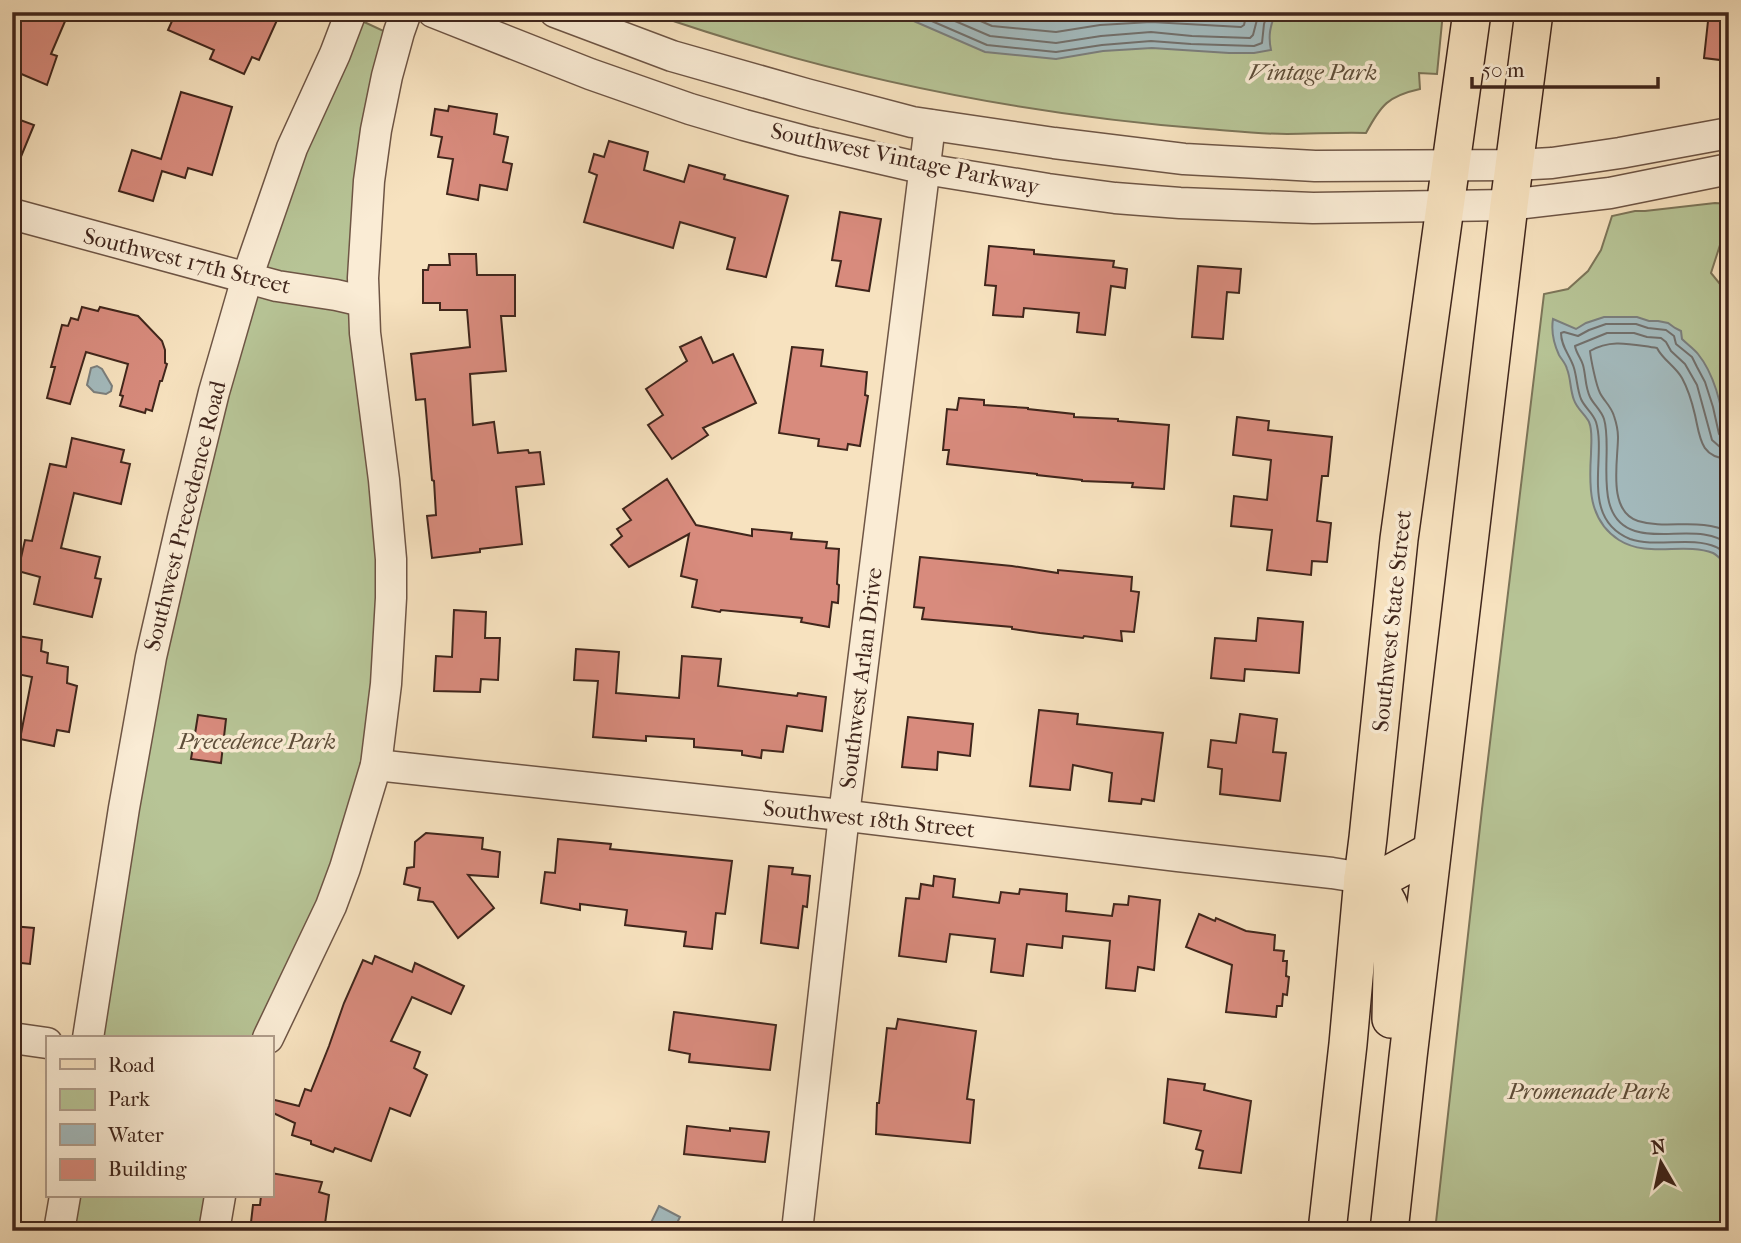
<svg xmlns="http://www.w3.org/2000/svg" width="1741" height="1243" font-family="'IM FELL French Canon',serif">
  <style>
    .green { fill: #b7c496; stroke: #7c7559; stroke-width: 2 }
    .water { fill: #a3babd; stroke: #7b7f7d; stroke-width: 2 }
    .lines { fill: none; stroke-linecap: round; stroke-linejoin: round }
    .shore { stroke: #72706c; stroke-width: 2 }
    .building { fill: #d88b7d; stroke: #40261c; stroke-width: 2 }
    .minor-casing { stroke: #6e5545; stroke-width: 33 }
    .major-casing { stroke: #40261c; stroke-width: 40 }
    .minor { stroke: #faecd5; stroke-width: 30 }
    .major { stroke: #f7e2bf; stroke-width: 37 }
    .labels { text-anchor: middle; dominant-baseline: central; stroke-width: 7; stroke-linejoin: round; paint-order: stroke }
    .park-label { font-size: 23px; font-style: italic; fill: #5e4e3a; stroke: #faecd5 }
    .street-label { font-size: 23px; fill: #40261c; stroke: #faecd5 }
  </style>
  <rect width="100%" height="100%" fill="#f7e2bf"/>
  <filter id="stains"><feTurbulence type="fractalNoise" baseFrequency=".00286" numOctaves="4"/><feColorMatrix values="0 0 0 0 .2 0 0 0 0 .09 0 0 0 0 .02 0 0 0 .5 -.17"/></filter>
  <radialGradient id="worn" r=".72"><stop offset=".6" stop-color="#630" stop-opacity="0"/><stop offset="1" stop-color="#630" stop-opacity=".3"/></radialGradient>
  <!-- green -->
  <g class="green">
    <path d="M647 12H1443L1437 74 1419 73 1420 89C1388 96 1381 105 1366 133 1340 132 1313 134 1287 134 1260 134 1233 131 1207 129 1016 114 827 75 647 12Z"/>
    <polygon points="362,21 388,33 379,66 376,498 380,620 359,782 324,895 255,1038 99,1038 149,727 209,454 291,185"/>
    <polygon points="1715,203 1729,204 1729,217 1711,273 1729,295 1729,1231 1435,1231 1482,809 1544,294 1568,289 1588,271 1601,250 1612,216 1635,211 1645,211"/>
    <polygon points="74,1196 208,1196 203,1231 69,1231"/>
  </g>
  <!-- water -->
  <g class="water">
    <path d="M893 12H1276C1270 26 1268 36 1271 50L1254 53H1229L1152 48 1103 51 1056 59 985 52Z"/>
    <path d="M1604 317H1637L1649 321H1658L1668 323 1675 328 1681 331 1682 339C1687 344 1694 349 1698 354 1736 401 1729 508 1729 567 1724 563 1719 556 1713 553 1684 542 1647 558 1619 540 1588 520 1589 486 1591 454 1591 444 1593 431 1589 422 1585 414 1577 409 1574 400 1570 390 1571 379 1567 369 1566 364 1562 360 1559 355 1554 344 1551 331 1553 319L1576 329 1586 323Z"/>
    <polygon points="97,366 102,369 112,386 111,391 106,394 94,392 87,385 91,368"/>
    <polygon points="659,1206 680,1217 673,1231 647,1231"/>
  </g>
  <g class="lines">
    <!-- shore -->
    <g class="shore">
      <polyline points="911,12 987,45 1056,52 1102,45 1151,41 1191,44 1254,46 1262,43 1264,24 1268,12"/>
      <polyline points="934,12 990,36 1056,43 1101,36 1151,32 1192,36 1250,38 1253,35 1259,12"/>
      <polyline points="960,12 992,26 1056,32 1100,25 1151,22 1241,27 1244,25 1247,12"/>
      <path d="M1729 439H1723L1719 434 1713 407 1705 382 1697 367 1692 357 1676 344 1674 336 1666 330 1648 328 1636 324H1606L1589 330 1578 336 1564 332 1561 333C1561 347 1570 355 1574 368 1577 378 1577 389 1581 399 1585 408 1593 413 1596 422 1607 458 1579 518 1630 539 1656 548 1691 536 1716 547 1721 549 1725 554 1729 557"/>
      <path d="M1729 448 1720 447 1712 440 1697 385 1685 364 1671 351 1666 342 1661 338 1647 337 1634 333H1607L1575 346C1576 353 1581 358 1583 365 1586 376 1585 387 1590 397 1594 405 1601 410 1604 419 1614 451 1590 517 1635 531 1663 540 1706 524 1729 545"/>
      <path d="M1729 459C1700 458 1700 437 1695 415 1692 402 1688 389 1682 378 1675 366 1663 360 1657 348 1633 345 1612 338 1590 351 1591 360 1596 385 1600 393 1604 401 1611 406 1614 416 1616 422 1618 430 1618 437 1618 461 1607 511 1638 521 1667 530 1700 517 1729 532"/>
    </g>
  </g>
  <!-- building -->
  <g class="building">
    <polygon points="12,12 69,12 51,54 57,56 47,85 12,70"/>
    <polygon points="176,12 264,12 278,18 259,60 252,57 244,74 210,59 214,50 168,30"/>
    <polygon points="1709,12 1729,12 1729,61 1704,58"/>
    <polygon points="181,92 232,107 212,175 188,168 185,178 162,171 153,201 119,191 132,150 161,159"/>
    <polygon points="449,106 497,114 494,134 508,137 503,162 512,164 507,190 480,185 478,200 447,194 453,159 438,157 442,137 431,135 435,109 448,111"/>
    <polygon points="12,117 34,125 13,176 12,176"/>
    <polygon points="609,141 648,152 644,170 684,182 689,165 725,175 724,179 788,196 766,277 727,269 735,238 680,222 673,248 584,222 597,175 589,172 594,154 604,157"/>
    <polygon points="840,212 881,219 869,291 836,286 841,261 832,260"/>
    <polygon points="989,246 1034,250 1034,254 1114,261 1113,267 1127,269 1125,288 1111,286 1105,335 1077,332 1079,313 1024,308 1023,317 993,315 996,286 985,285"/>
    <polygon points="449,254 476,254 477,275 515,275 515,316 501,316 506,371 470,374 473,425 494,422 498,453 528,450 529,453 540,452 544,484 516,487 522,544 480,549 480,552 432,558 427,516 436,515 434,481 432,480 425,399 416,400 411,354 470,347 467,310 440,310 440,303 423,303 423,270 428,270 429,265 450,265"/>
    <polygon points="1198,266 1241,269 1239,293 1227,292 1223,339 1192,337"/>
    <polygon points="82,307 98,311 100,307 138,316 162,341 165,350 165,363 167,364 162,381 160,381 152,411 146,409 145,413 120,406 123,396 120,395 128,364 86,352 70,404 47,398 55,367 51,367 62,325 68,326 71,318 78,320"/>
    <polygon points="701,337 713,363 733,354 756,403 703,428 708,435 672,459 648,425 663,415 646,389 687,361 680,347"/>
    <polygon points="792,347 823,350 821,366 867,372 865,395 868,396 860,446 848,444 847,450 818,446 819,439 779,433"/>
    <polygon points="959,398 984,400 984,405 1028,408 1028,409 1074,414 1074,417 1118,419 1118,421 1169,425 1164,489 1132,487 1133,483 1082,481 1082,480 1037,475 1037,474 947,464 949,450 943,450 947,409 957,410"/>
    <polygon points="1237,417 1269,421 1268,430 1332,437 1328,476 1322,476 1317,521 1331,523 1327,562 1312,561 1311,575 1267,570 1272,530 1231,526 1234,496 1267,500 1271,460 1233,455"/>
    <polygon points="72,438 124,450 121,462 130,464 121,504 74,493 61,548 100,557 95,578 101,579 92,617 34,604 40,577 18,571 25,540 32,541 50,464 66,467"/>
    <polygon points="667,479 696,525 752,536 752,529 792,533 791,539 827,542 826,548 839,549 837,584 839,585 838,603 832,602 829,627 801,622 802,618 721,610 720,612 692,607 697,580 681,576 689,534 629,567 611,545 622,536 617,529 631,520 623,509"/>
    <polygon points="920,557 1012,566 1058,573 1058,570 1132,577 1131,591 1139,592 1134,632 1121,631 1122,641 1084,636 1083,638 1040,633 1012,629 1012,627 922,619 924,608 914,607"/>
    <polygon points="454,610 486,612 485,638 500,638 498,680 481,679 480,692 434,691 436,656 452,657"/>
    <polygon points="1258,618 1303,622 1299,673 1245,669 1244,681 1211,678 1215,638 1256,641"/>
    <polygon points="12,635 42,640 41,651 48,653 47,663 68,667 67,683 77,686 69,732 57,730 54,746 20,739 32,677 12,673"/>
    <polygon points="576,649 619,652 616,693 679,698 682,656 721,659 718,686 797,696 798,693 826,697 822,731 787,726 783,752 762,750 761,758 742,755 742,751 694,747 694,739 646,736 646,741 593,737 598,681 574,680"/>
    <polygon points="1039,710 1078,714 1077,724 1163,733 1154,801 1142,799 1141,804 1109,801 1112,773 1073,765 1070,790 1030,786"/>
    <polygon points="1240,714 1277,719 1273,752 1286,753 1280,801 1220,794 1222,769 1208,767 1211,740 1236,743"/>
    <polygon points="198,715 226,719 221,763 191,759"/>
    <polygon points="908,717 973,724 970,756 938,752 937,770 902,767"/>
    <polygon points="426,833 483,838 482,849 500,852 498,877 468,875 494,908 458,938 433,902 418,900 420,888 404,884 407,868 414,867 415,842"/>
    <polygon points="558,839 611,844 610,849 732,861 725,914 716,913 712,949 684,946 686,932 625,925 627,910 580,904 580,910 541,903 545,872 555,873"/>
    <polygon points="769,866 793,868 792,874 810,876 807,907 803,906 798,948 761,943"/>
    <polygon points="934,876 955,879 953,897 999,903 1001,892 1019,894 1020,889 1067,894 1066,911 1112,916 1114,904 1128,905 1129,896 1160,900 1154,970 1138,967 1135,991 1106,988 1110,941 1063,936 1062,948 1027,944 1023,976 991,972 995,939 950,934 946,962 899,956 906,898 919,899 921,884 933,886"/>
    <polygon points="1199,914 1215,921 1216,918 1246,931 1275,935 1274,950 1284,951 1283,961 1287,961 1286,976 1289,977 1287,995 1283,994 1282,1006 1277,1006 1276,1017 1226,1012 1232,965 1186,947"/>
    <polygon points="12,926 34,928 30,964 12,962"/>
    <polygon points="375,956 412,972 415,963 464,986 451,1014 412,997 391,1041 420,1052 414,1068 427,1075 410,1116 390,1108 371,1161 335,1148 333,1152 311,1144 311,1141 292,1135 295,1123 271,1112 271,1099 299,1106 305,1089 311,1091 329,1046 344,1003 363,960 372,964"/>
    <polygon points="674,1012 776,1025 770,1070 689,1062 690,1054 669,1050"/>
    <polygon points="898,1019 976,1031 967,1099 974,1100 970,1143 876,1134 877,1103 879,1103 887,1028 896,1029"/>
    <polygon points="1168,1079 1205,1084 1204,1090 1251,1101 1241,1173 1199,1168 1203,1151 1196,1149 1201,1131 1164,1123"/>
    <polygon points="687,1126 730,1131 730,1128 769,1132 765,1162 684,1154"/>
    <polygon points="271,1173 322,1182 319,1192 329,1195 324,1231 250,1231 253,1205 260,1205 261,1196 271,1196"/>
  </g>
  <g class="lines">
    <defs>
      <g id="minor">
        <polyline points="433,12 590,74 690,109 744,125 804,141 925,169 1048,189 1115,198 1180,203 1313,208 1509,205 1610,193 1729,169"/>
        <polyline points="555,12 672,56 806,94 912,122 1054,143 1184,159 1315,166 1514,165 1552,163 1620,153 1729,133"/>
        <polyline points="12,214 277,286 336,295 362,301"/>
        <polyline points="376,765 832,814 1178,856 1332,873 1363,878"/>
        <polyline points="12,1038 47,1043"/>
        <polyline points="88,1038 124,808 151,657 183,518 214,392 247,278 292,148 335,54 351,12"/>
        <polyline points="268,1038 331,906 345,868 376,765 386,684 391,598 391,559 384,480 365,333 363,278 369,181 376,130 387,76 399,32 406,12"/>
        <polyline points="59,1231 65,1196"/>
        <polyline points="214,1231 220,1196"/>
        <polyline points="797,1231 844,815 930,125"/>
      </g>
      <g id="major">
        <path d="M1363 878C1382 894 1390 897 1393 924L1391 1019"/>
        <polyline points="1363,878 1386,876 1432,851"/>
        <polyline points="1327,1231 1348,1044 1363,878 1368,838 1399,539 1472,12"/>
        <polyline points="1389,1231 1408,1057 1509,205 1534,12"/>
      </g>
    </defs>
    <!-- minor casing -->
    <use href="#minor" class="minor-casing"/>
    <!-- major casing -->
    <use href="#major" class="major-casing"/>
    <!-- minor -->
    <use href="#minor" class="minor"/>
    <!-- major -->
    <use href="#major" class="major"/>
  </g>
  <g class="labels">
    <!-- park labels -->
    <g class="park-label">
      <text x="1313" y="72">Vintage Park</text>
      <text x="257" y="741">Precedence Park</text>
      <text x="1589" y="1091">Promenade Park</text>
    </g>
    <!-- street labels -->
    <g class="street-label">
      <text transform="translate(905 159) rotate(12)">Southwest Vintage Parkway</text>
      <text transform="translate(187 261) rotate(14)">Southwest 17th Street</text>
      <text transform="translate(185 516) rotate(-76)">Southwest Precedence Road</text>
      <text transform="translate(1392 621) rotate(-84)">Southwest State Street</text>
      <text transform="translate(861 678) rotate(-83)">Southwest Arlan Drive</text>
      <text transform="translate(869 819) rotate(6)">Southwest 18th Street</text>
    </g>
  </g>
  <!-- margin -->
  <rect width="1741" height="1243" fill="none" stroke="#f7e2bf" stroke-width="42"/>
  <rect x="14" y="14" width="1713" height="1215" fill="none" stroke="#40261c" stroke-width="3.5"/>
  <rect x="21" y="21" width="1699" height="1201" fill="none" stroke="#40261c" stroke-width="2"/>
  <!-- legend -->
  <rect x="46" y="1036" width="228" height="161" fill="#faecd5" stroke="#b09d8b" stroke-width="2"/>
  <rect x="60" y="1059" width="35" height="10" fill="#f7e2bf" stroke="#b09d8b" stroke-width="2"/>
  <text x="108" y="1072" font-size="21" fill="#40261c">Road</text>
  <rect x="60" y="1089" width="35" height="21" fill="#b7c496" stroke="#b09d8b" stroke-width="2"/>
  <text x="108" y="1106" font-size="21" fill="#40261c">Park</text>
  <rect x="60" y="1124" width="35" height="21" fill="#a3babd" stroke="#b09d8b" stroke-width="2"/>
  <text x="108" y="1142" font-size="21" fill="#40261c">Water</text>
  <rect x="60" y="1159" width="35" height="21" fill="#d88b7d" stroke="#b09d8b" stroke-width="2"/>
  <text x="108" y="1176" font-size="21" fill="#40261c">Building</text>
  <!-- north arrow -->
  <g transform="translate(1661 1163) rotate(351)" stroke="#faecd5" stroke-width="5" paint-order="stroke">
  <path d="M0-5L12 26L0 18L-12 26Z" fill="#40261c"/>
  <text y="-10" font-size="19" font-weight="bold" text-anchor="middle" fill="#40261c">N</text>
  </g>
  <!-- scale -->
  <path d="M1472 77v10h186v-10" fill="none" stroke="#40261c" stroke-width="3.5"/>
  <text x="1482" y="77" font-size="21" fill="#40261c" stroke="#faecd5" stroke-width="5" paint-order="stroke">50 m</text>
  <rect width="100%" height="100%" filter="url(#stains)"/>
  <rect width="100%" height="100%" fill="url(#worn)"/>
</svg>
